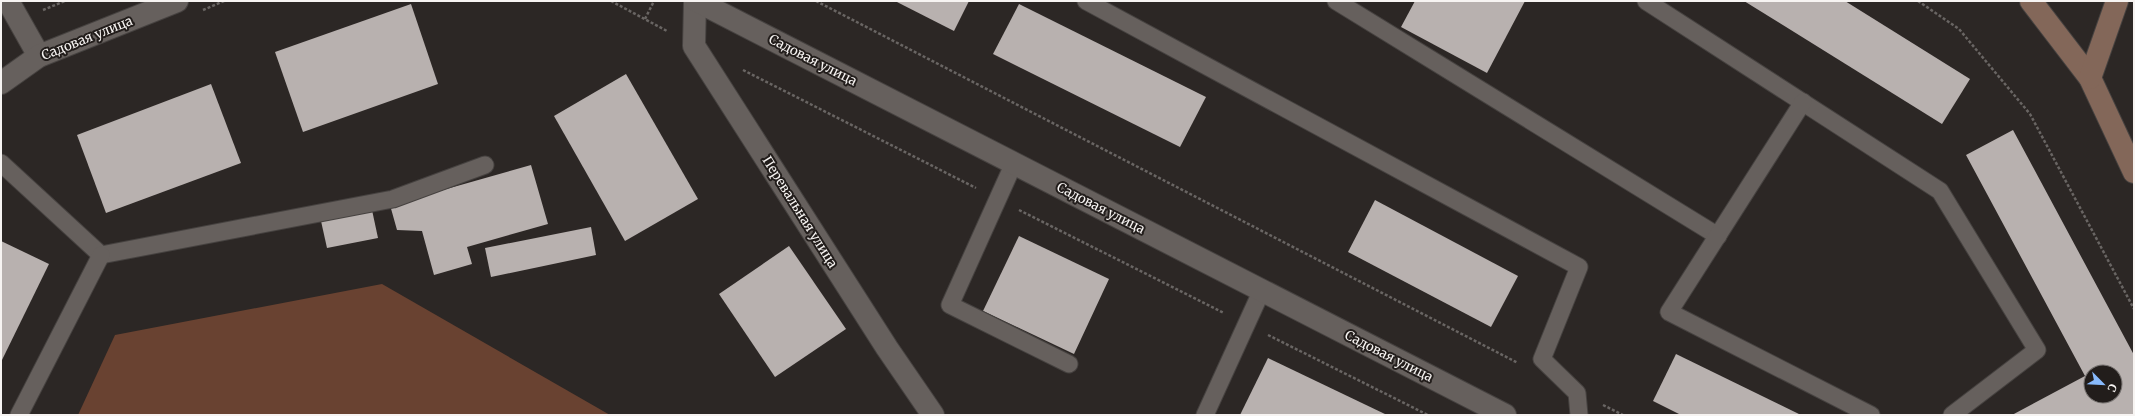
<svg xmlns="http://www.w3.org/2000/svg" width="2135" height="416" font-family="Merriweather,serif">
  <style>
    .green { fill: #694231 }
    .building { fill: #b8b1af; fill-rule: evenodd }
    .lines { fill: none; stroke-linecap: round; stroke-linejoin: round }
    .service-casing { stroke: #464240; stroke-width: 19 }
    .minor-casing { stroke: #464240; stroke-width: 24 }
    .tertiary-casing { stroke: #464240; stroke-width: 24 }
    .secondary-casing { stroke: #464240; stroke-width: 24 }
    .path { stroke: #696563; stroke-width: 2.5; stroke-dasharray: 3 2; stroke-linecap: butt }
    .service { stroke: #66605d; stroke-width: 17 }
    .minor { stroke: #66605d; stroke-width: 22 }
    .tertiary { stroke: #66605d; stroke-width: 22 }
    .secondary { stroke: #836759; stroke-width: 22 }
    .labels { text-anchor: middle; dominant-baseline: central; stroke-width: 4; stroke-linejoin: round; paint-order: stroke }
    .street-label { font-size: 13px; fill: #f7f4f2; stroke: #221d1b }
  </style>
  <rect width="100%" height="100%" fill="#2c2725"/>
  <!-- green -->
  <polygon class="green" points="382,284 610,415 78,415 115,335"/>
  <!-- building -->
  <g class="building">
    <polygon points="895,1 969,1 954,31"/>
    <polygon points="1415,1 1525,1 1487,73 1401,27"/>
    <polygon points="1744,1 1845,1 1970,79 1942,124"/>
    <polygon points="411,4 438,84 303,132 275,52"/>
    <polygon points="1019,4 1206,97 1180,147 993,54"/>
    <polygon points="626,74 698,199 625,241 554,116"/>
    <polygon points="211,84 241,163 106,213 77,135"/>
    <path d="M2013 130 2134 355V415H2012L2085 376 1966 155ZM2091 372H2115V396H2091Z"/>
    <polygon points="531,165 548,224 467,247 472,264 434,275 422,231 397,230 390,205"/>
    <polygon points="1375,200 1518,276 1491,327 1348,252"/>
    <polygon points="372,210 378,238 327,248 321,221"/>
    <polygon points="591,227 596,255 491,277 485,248"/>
    <polygon points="1019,236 1109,279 1074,354 983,311"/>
    <polygon points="1,241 49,264 1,362"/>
    <polygon points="789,246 846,329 775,377 719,294"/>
    <polygon points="1676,354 1801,415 1681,415 1653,401"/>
    <polygon points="1268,358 1387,415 1240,415"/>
  </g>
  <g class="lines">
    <defs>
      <g id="service">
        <polyline points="1086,1 1579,267 1542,359 1577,393 1579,415"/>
        <polyline points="1336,1 1718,236"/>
        <polyline points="1646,1 1940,191 2037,350 1952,415"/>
        <polyline points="1803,102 1669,312 1871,415"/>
        <polyline points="1,163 101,255"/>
        <polyline points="1014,163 950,305 1069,364"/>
        <polyline points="101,255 393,199 485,165"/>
        <polyline points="19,415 101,255"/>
        <polyline points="1205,415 1262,290"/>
      </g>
      <g id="minor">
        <polyline points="8,1 39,56"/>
        <polyline points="695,1 694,46 887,348 933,415"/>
      </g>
      <g id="tertiary">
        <polyline points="697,1 1505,415"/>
        <polyline points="1,83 39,56 177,1"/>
      </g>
      <g id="secondary">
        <polyline points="2031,1 2090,78 2134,172"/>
        <polyline points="2090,78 2117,1"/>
      </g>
    </defs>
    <!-- service casing -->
    <use href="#service" class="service-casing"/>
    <!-- minor casing -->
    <use href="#minor" class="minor-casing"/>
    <!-- tertiary casing -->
    <use href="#tertiary" class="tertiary-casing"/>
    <!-- secondary casing -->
    <use href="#secondary" class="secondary-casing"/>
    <!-- path -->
    <g class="path">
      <polyline points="611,1 667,31"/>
      <polyline points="816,1 1518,363"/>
      <polyline points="1918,1 1959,29 2030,114 2134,309"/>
      <polyline points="43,10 65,1"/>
      <polyline points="203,10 224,1"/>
      <polyline points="645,19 654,1"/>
      <polyline points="743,70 976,188"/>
      <polyline points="1019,210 1224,313"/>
      <polyline points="1268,335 1428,415"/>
      <polyline points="1603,405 1623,415"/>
    </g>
    <!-- service -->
    <use href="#service" class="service"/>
    <!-- minor -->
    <use href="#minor" class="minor"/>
    <!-- tertiary -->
    <use href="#tertiary" class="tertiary"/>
    <!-- secondary -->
    <use href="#secondary" class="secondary"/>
  </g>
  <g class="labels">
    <!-- street labels -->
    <g class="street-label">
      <text transform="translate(87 38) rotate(-22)">Садовая улица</text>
      <text transform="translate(813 60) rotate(27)">Садовая улица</text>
      <text transform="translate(1101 208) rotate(27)">Садовая улица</text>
      <text transform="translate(800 212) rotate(58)">Перевальная улица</text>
      <text transform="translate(1389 356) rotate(27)">Садовая улица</text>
    </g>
  </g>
  <!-- border -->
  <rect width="2135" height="416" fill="none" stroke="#f7f4f2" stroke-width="4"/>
  <!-- north arrow -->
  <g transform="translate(2103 384) rotate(114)"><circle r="19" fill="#221d1b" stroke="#777371"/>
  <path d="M0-3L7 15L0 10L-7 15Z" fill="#88bafc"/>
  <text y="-6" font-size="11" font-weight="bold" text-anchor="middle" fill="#f7f4f2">С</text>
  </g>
</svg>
